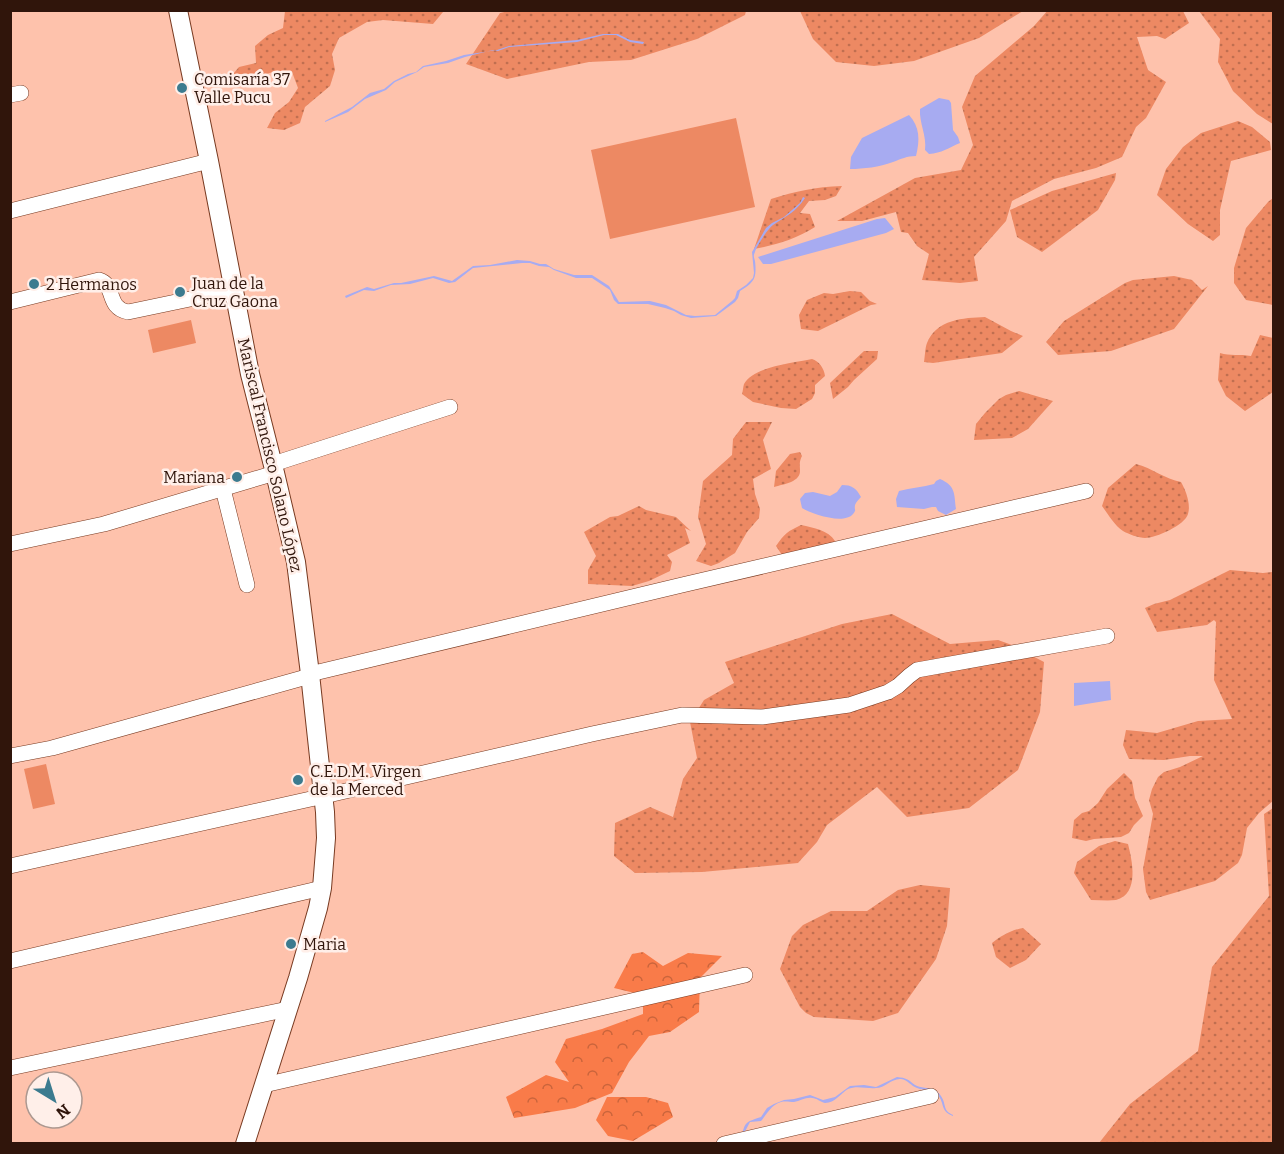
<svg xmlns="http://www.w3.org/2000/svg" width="1284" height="1154" font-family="Bitter,serif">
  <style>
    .grass { fill: url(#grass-dots) }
    .forest { fill: url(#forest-crowns) }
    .garden { fill: #ed8963 }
    .water { fill: #a7abf1 }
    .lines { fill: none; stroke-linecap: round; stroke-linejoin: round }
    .minor-casing { stroke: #783a21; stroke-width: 16 }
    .major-casing { stroke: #783a21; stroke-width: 20 }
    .minor { stroke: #fff; stroke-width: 15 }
    .major { stroke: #fff; stroke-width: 18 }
    .poi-dot { fill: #3c7b8f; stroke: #ffefe9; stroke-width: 2 }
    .labels { text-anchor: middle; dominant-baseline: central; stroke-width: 5; stroke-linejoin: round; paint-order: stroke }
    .poi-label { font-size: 16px; fill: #30150b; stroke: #ffefe9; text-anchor: start }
    .street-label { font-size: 16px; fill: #30150b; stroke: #ffefe9 }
  </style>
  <defs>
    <pattern id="grass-dots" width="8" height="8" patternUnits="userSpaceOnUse" patternTransform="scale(1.5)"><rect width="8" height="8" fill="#ed8963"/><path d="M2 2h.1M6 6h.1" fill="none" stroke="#c06f50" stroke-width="1.8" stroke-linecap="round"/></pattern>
    <pattern id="forest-crowns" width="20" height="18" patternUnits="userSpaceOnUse" patternTransform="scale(1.5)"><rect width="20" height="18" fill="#f97b49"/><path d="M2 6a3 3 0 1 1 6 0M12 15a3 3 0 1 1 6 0" fill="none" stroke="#ca643b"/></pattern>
  </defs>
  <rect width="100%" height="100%" fill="#fec2ac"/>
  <!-- grass -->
  <g class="grass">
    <polygon points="514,10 746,11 745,15 697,39 631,60 589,62 507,79 466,64 500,13"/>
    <polygon points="1048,10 1183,11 1189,23 1165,39 1157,36 1137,37 1148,70 1166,82 1146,118 1136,127 1122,157 1096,168 1054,179 1012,201 1006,221 974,257 978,281 960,283 922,280 929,254 917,246 908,233 901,232 896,212 862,221 837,221 915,178 961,170 973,145 962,107 975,76 1034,26"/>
    <polygon points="285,11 443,10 443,12 433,24 383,20 367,22 339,38 332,54 335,70 330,86 305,107 300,123 284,130 267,128 275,113 289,102 298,88 292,72 276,71 245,81 228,80 239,67 256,63 255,46 268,35 283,28"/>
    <polygon points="800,11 1023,11 979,38 914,61 874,66 836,62 813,39"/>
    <polygon points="1199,11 1273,11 1273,124 1257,114 1233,91 1218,62 1220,39"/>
    <polygon points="1238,121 1252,127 1270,142 1271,150 1231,161 1220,210 1220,235 1213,241 1188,224 1157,195 1166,169 1183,147 1201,133"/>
    <polygon points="1116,173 1115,180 1098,210 1042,252 1017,237 1010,210 1052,191"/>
    <path d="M842 186 836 196 825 200 809 201 800 213 810 214 815 227C796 239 776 245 754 249L771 199C796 191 815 187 842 186Z"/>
    <polygon points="1273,198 1273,305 1246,300 1234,283 1234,268 1246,228 1268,202"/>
    <polygon points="1174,276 1192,280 1202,290 1208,286 1174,329 1111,351 1058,355 1046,342 1064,321 1125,283 1133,280"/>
    <polygon points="850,291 861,292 870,301 877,304 871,305 818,331 801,329 799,315 807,300 824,293 833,294"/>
    <path d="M985 317 1011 331 1023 336 1002 353 933 363 924 362C925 356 925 348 927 343 937 319 963 318 985 317Z"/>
    <path d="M1260 335 1273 338V392L1245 411 1226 396 1218 380 1220 353C1230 356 1240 354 1251 356Z"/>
    <polygon points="864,351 878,351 877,359 854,380 848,387 833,399 830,383"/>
    <path d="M812 359C819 361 824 368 825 376L815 385V393L812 399 796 409 781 408 753 402 742 394C743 391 743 387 744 384 754 366 794 363 812 359Z"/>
    <polygon points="1019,391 1053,401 1028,429 1012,438 974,440 976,424 985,413 999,399 1006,395"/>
    <polygon points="746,422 772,422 763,440 771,469 753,479 755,494 760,509 759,518 747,532 735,553 719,563 711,566 696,561 706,544 698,517 703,481 732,455 733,439"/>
    <path d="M800 452 802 456C799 462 800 464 800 470 801 482 784 484 774 487L776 471 790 454Z"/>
    <path d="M1136 464C1152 468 1165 479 1181 482 1186 491 1191 504 1188 514 1185 525 1156 538 1145 538 1139 538 1128 534 1123 531 1114 525 1108 514 1102 506L1108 488Z"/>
    <polygon points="639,506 646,510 676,517 691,531 685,528 690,543 667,555 672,562 670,571 649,581 632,586 588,584 588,570 596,556 584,532 610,517 618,516"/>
    <path d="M801 525C814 528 828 530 835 541L826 548 784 558 776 546C784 534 788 531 801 525Z"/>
    <polygon points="1230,570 1263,573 1273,572 1273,801 1259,813 1247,828 1242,855 1238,863 1215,881 1150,900 1146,892 1143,869 1153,814 1149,800 1152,789 1158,777 1164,772 1180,767 1203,756 1190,756 1164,760 1129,759 1123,745 1126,730 1157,733 1198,721 1232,719 1214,680 1216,622 1214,620 1207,625 1157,632 1145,608 1154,604 1170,600"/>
    <polygon points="892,614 950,644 998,640 1012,645 1044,662 1040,712 1018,770 969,808 907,817 877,787 827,825 817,842 798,863 702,872 635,873 614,856 615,823 650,807 673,817 683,779 697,758 690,722 704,700 734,683 725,662 842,624"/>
    <polygon points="1124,773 1132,781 1135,798 1143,816 1134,825 1129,833 1121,837 1094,839 1086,841 1072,838 1074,820 1082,813 1089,811 1098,803 1107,789"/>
    <polygon points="1273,808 1273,1143 1099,1143 1130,1104 1198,1051 1212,967 1269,896 1264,814"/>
    <path d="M1115 841 1128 844C1132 860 1140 894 1116 900 1108 901 1099 900 1091 900L1074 873 1077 862 1099 846Z"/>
    <polygon points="920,885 950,888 947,926 936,959 898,1013 873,1021 814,1017 806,1013 800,1007 780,969 792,936 803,925 831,911 867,911 898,890"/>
    <path d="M1023 928 1041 944 1026 960 1010 968 996 957 992 943C1001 936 1011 930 1023 928Z"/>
  </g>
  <!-- forest -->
  <g class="forest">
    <polygon points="643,952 663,966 688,953 722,956 700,978 699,1012 670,1032 649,1036 629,1062 612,1093 575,1108 514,1118 506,1097 546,1075 569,1082 555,1062 566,1039 602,1029 643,1014 643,995 614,988 632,954"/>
    <polygon points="607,1097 646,1097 668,1103 673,1117 633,1141 608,1136 596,1120"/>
  </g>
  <!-- garden -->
  <g class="garden">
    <polygon points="736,118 755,207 610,239 591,150"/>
    <polygon points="191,320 196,343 153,353 148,330"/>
    <polygon points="46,764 55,804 33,809 24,769"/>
  </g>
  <!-- water -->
  <g class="water">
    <polygon points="603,34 618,34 630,40 644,42 643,44 630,42 616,35 604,35 577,42 509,47 498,51 493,50 465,57 448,63 424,67 417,72 395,82 386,90 365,99 348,112 325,122 325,121 352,107 370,93 384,89 394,81 408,74 416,72 423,66 446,61 464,55 497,50 509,46 577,40"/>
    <path d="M939 98 949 100 951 103 953 130 958 137 960 143C948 148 942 153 929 154L925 150C927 136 919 123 920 109Z"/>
    <path d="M909 115C920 127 920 140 916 156 907 156 901 159 893 162 879 167 864 169 850 169L851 157 862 138Z"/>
    <path d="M803 197 805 198C797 211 785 217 773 225 769 227 756 247 755 252 753 256 754 257 755 261 757 279 754 282 740 291L738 298 735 302 716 316 691 318 681 315 674 311 665 308 648 304H618L614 300 610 290 592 278H576L554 270 549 267 539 266 530 263H522L473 268 455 282 449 283 433 278 410 284 391 285 374 291 364 290 346 298 345 296 367 287 374 289 394 283H401L434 276 452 281 473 266 490 265 517 260 530 261 540 264H546L554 269 574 275H592L609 286 619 302 650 301 666 305 686 315 695 316 715 315 732 301 735 298 737 291 746 285 753 278 754 273 752 252 766 228 772 223 784 217 800 203Z"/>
    <polygon points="885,218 894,229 886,233 771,264 763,264 758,257 877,219"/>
    <path d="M940 479C956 486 954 494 956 509L946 515 938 511 936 507H932L924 509 897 507 896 499 899 491C911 488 923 487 934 484L936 481Z"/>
    <path d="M842 485C852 485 856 488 861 497 859 499 856 502 855 505 854 511 857 509 853 514 844 525 812 514 802 508L800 499 805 493 813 492 830 496 837 492Z"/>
    <polygon points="1110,681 1111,700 1074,706 1074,683"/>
    <path d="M897 1077C907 1078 907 1079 915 1085 920 1088 929 1088 934 1089 937 1091 939 1093 941 1096 947 1105 942 1110 953 1115V1116C940 1111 945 1104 938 1095 932 1088 925 1091 917 1088 911 1086 908 1080 901 1079 892 1078 885 1088 876 1088 867 1089 857 1085 848 1089 841 1093 835 1103 825 1103 820 1102 817 1098 812 1098 806 1097 800 1101 794 1102 790 1102 785 1101 781 1102 771 1105 767 1114 761 1121L750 1122 740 1141C746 1123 742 1123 761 1117L767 1108 774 1104 784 1100 794 1099 810 1095 823 1100 835 1097 850 1086 864 1085 876 1087Z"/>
  </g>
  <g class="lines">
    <defs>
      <g id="minor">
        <polyline points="10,95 21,93"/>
        <polyline points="10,211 209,161"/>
        <path d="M10 302 99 280C116 285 106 308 128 312L233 290"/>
        <polyline points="273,464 450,407"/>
        <polyline points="223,489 247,585"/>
        <polyline points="10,544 104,524 275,473"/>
        <polyline points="310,674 682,585 1086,491"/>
        <polyline points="10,756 52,748 310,676"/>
        <polyline points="10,866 324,796 592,734 682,715 762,717 849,705 888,692 898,686 909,676 917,670 1107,636"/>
        <polyline points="10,961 322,888"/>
        <polyline points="10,1068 288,1009"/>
        <polyline points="264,1085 745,975"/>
        <polyline points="724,1144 931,1096"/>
      </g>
      <polyline id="major" points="178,10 209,161 250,374 275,473 296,562 310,674 325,812 326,838 322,888 318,908 298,978 245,1144"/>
    </defs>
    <!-- minor casing -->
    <use href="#minor" class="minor-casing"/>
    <!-- major casing -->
    <use href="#major" class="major-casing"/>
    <!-- minor -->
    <use href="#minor" class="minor"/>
    <!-- major -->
    <use href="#major" class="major"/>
  </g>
  <!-- markers -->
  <g class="poi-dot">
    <circle cx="182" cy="88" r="6"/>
    <circle cx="34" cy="284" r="6"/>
    <circle cx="180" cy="292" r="6"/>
    <circle cx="237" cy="477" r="6"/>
    <circle cx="298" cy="780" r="6"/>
    <circle cx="291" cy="944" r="6"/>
  </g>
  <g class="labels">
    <!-- poi labels -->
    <g class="poi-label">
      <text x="194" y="79">Comisaría 37<tspan x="194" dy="18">Valle Pucu</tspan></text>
      <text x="192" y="283">Juan de la<tspan x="192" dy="18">Cruz Gaona</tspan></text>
      <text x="46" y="284">2 Hermanos</text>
      <text x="225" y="477" text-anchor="end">Mariana</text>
      <text x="310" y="771">C.E.D.M. Virgen<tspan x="310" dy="18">de la Merced</tspan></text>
      <text x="303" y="944">Maria</text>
    </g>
    <!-- street labels -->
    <g class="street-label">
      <text transform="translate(270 455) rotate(77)">Mariscal Francisco Solano López</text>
    </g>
  </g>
  <!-- border -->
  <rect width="1284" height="1154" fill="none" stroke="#30150b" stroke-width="24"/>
  <!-- north arrow -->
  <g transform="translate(54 1100) rotate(142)"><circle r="28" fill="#ffefe9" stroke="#ac9890" stroke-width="1.5"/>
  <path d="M0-4.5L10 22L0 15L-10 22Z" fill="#3c7b8f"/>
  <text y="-9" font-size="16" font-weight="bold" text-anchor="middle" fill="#30150b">N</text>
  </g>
</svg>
